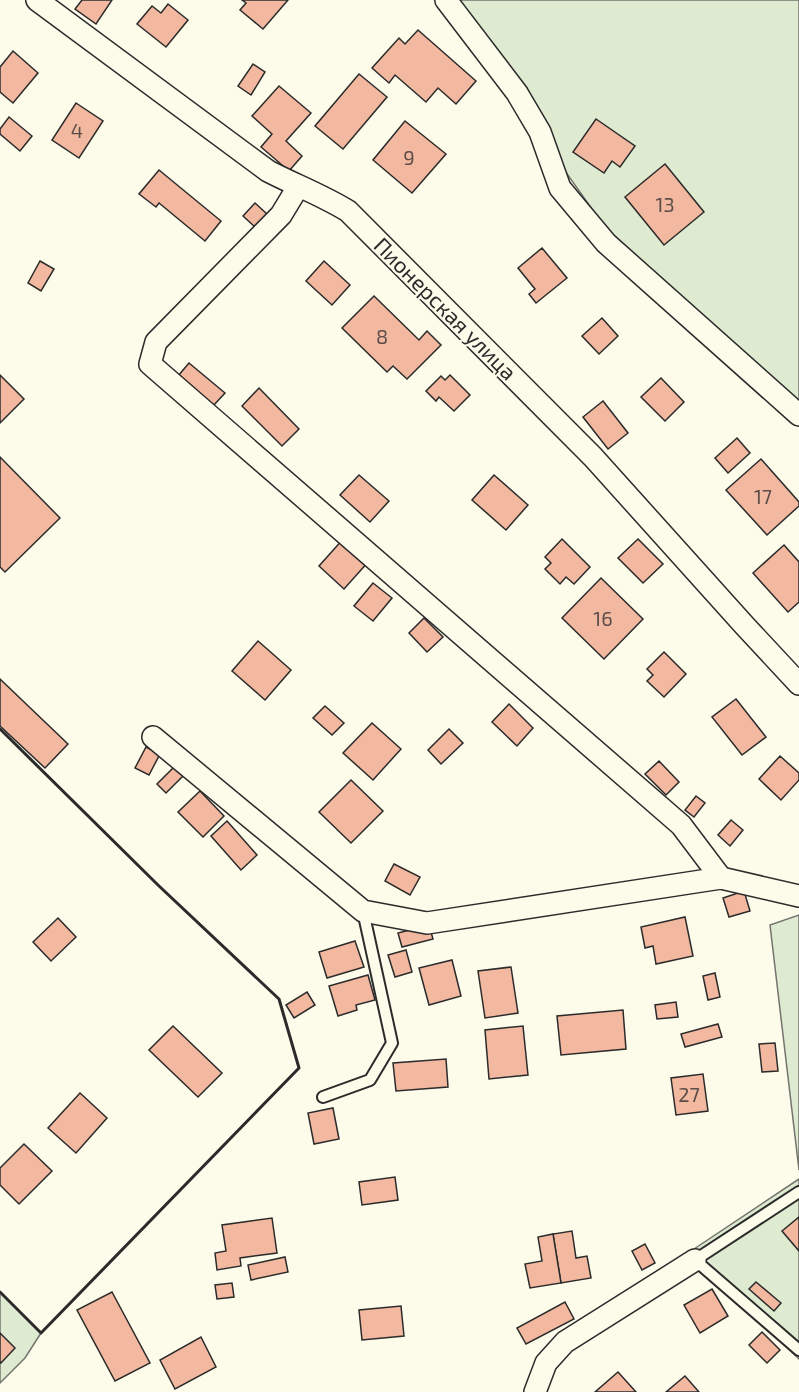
<svg xmlns="http://www.w3.org/2000/svg" width="799" height="1392" font-family="'Exo 2',sans-serif">
  <style>
    .green { fill: #deebd1; stroke: #74746e; stroke-width: 1.5 }
    .building { fill: #f2b8a0; stroke: #2b2b2b; stroke-width: 1.5 }
    .lines { fill: none; stroke-linecap: round; stroke-linejoin: round }
    .service-casing { stroke: #2b2b2b; stroke-width: 14 }
    .minor-casing { stroke: #2b2b2b; stroke-width: 24 }
    .service { stroke: #fdfbea; stroke-width: 10 }
    .minor { stroke: #fdfbea; stroke-width: 21 }
    .wall { stroke: #2b2b2b; stroke-width: 3 }
    .labels { text-anchor: middle; dominant-baseline: central; stroke-width: 4.5; stroke-linejoin: round; paint-order: stroke }
    .number-label { font-size: 20px; fill: #5d4e48 }
    .street-label { font-size: 22px; fill: #2b2b2b; stroke: #fdfbea }
  </style>
  <rect width="100%" height="100%" fill="#fdfbea"/>
  <!-- green -->
  <g class="green">
    <polygon points="458,0 799,0 799,402 609,233 560,164 527,88"/>
    <polygon points="799,915 799,1170 770,925"/>
    <polygon points="799,1179 799,1359 688,1253"/>
    <polygon points="0,1292 41,1333 25,1358 0,1383"/>
  </g>
  <!-- building -->
  <g class="building">
    <polygon points="82,0 112,0 96,24 75,9"/>
    <polygon points="242,0 288,0 263,29 240,10 246,3"/>
    <polygon points="168,4 188,20 166,47 137,24 152,6 161,13"/>
    <polygon points="418,30 476,81 456,104 438,88 426,102 395,75 389,83 372,68 399,38 405,44"/>
    <polygon points="13,51 38,73 13,103 0,92 0,67"/>
    <polygon points="253,64 265,72 251,95 238,86"/>
    <polygon points="359,74 387,97 343,149 315,126"/>
    <polygon points="279,86 311,113 286,141 302,156 289,171 261,147 272,134 252,116"/>
    <polygon points="76,103 103,121 79,158 52,140"/>
    <polygon points="9,117 32,136 20,151 0,134 0,129"/>
    <polygon points="596,119 635,146 620,167 612,161 604,173 573,152"/>
    <polygon points="405,121 446,154 412,193 373,160"/>
    <polygon points="665,164 704,212 664,245 625,197"/>
    <polygon points="159,170 221,221 205,241 159,203 156,207 139,194"/>
    <polygon points="255,203 267,214 255,227 243,216"/>
    <polygon points="542,248 567,278 536,303 529,294 535,289 518,268"/>
    <polygon points="40,261 54,269 41,291 28,283"/>
    <polygon points="324,261 350,285 332,305 306,281"/>
    <polygon points="374,296 419,340 427,331 441,345 407,379 393,366 387,372 342,328"/>
    <polygon points="602,318 618,336 599,354 582,336"/>
    <polygon points="189,363 225,393 213,406 178,376"/>
    <polygon points="0,375 24,399 0,423"/>
    <polygon points="450,375 470,395 454,411 439,397 436,401 426,391 441,376 445,380"/>
    <polygon points="661,378 684,402 665,421 641,397"/>
    <polygon points="259,388 299,429 282,446 242,406"/>
    <polygon points="603,401 628,433 608,449 583,417"/>
    <polygon points="737,438 750,453 728,473 715,458"/>
    <polygon points="0,457 60,518 5,572 0,567"/>
    <polygon points="761,459 799,502 799,506 767,535 726,490"/>
    <polygon points="359,475 389,501 370,522 340,495"/>
    <polygon points="494,475 528,505 506,530 472,500"/>
    <polygon points="344,538 369,561 344,589 319,566"/>
    <polygon points="562,539 590,567 574,584 566,577 560,584 545,569 551,563 545,557"/>
    <polygon points="638,539 663,564 643,583 618,558"/>
    <polygon points="784,545 799,562 799,602 788,612 753,573"/>
    <polygon points="601,578 643,619 604,659 562,618"/>
    <polygon points="373,583 392,598 373,621 354,606"/>
    <polygon points="424,618 443,637 427,652 409,633"/>
    <polygon points="258,641 291,670 265,700 232,671"/>
    <polygon points="664,652 686,674 664,697 647,681 653,675 647,669"/>
    <polygon points="0,679 68,744 45,768 0,726"/>
    <polygon points="736,699 766,737 742,755 712,717"/>
    <polygon points="509,704 533,728 517,746 492,722"/>
    <polygon points="325,706 344,723 332,735 313,718"/>
    <polygon points="372,723 401,749 373,780 343,753"/>
    <polygon points="449,729 463,743 441,764 428,750"/>
    <polygon points="146,747 160,754 149,775 135,768"/>
    <polygon points="780,756 799,773 799,780 781,800 759,779"/>
    <polygon points="659,761 679,782 666,795 645,774"/>
    <polygon points="177,764 186,773 166,793 157,784"/>
    <polygon points="351,780 383,811 351,843 319,812"/>
    <polygon points="200,791 224,816 203,837 178,812"/>
    <polygon points="696,796 705,803 694,817 685,810"/>
    <polygon points="731,820 743,830 730,846 718,835"/>
    <polygon points="227,821 257,855 241,870 211,836"/>
    <polygon points="394,864 420,877 410,895 385,881"/>
    <polygon points="744,891 750,911 729,917 723,898"/>
    <polygon points="685,917 693,956 656,964 653,946 645,948 641,927"/>
    <polygon points="58,918 76,937 51,961 33,942"/>
    <polygon points="429,925 433,939 402,947 398,933"/>
    <polygon points="355,941 364,967 327,978 319,952"/>
    <polygon points="406,950 412,972 395,977 388,955"/>
    <polygon points="452,960 461,996 429,1005 419,968"/>
    <polygon points="511,967 518,1013 485,1018 478,971"/>
    <polygon points="715,973 720,997 708,1000 703,976"/>
    <polygon points="368,975 375,1000 356,1005 357,1010 338,1016 329,986"/>
    <polygon points="307,992 315,1005 294,1018 286,1005"/>
    <polygon points="676,1002 678,1017 657,1019 655,1005"/>
    <polygon points="623,1010 626,1049 561,1055 557,1016"/>
    <polygon points="718,1024 722,1037 685,1047 681,1034"/>
    <polygon points="173,1026 222,1073 198,1097 149,1050"/>
    <polygon points="523,1026 528,1075 489,1079 485,1030"/>
    <polygon points="775,1043 778,1071 762,1072 759,1044"/>
    <polygon points="446,1059 448,1087 396,1091 393,1063"/>
    <polygon points="703,1074 708,1111 676,1115 671,1078"/>
    <polygon points="80,1093 107,1118 76,1153 48,1128"/>
    <polygon points="333,1108 339,1139 314,1144 308,1113"/>
    <polygon points="24,1144 52,1171 19,1204 0,1185 0,1168"/>
    <polygon points="395,1177 398,1200 362,1205 359,1182"/>
    <polygon points="799,1217 799,1251 782,1231"/>
    <polygon points="272,1218 277,1253 240,1258 241,1266 217,1270 215,1253 226,1251 222,1225"/>
    <polygon points="572,1231 576,1258 587,1256 591,1278 561,1283 553,1234"/>
    <polygon points="553,1234 561,1283 530,1288 525,1264 542,1261 538,1237"/>
    <polygon points="645,1244 655,1263 642,1270 632,1251"/>
    <polygon points="285,1257 288,1272 251,1280 248,1265"/>
    <polygon points="756,1282 781,1303 774,1311 749,1289"/>
    <polygon points="232,1283 234,1297 217,1299 215,1285"/>
    <polygon points="712,1289 728,1316 700,1333 684,1305"/>
    <polygon points="112,1292 150,1363 115,1381 77,1310"/>
    <polygon points="565,1302 574,1319 526,1344 517,1328"/>
    <polygon points="401,1306 404,1336 362,1340 359,1310"/>
    <polygon points="762,1332 780,1350 767,1363 749,1345"/>
    <polygon points="0,1333 15,1348 1,1363 0,1361"/>
    <polygon points="201,1337 216,1367 175,1389 160,1360"/>
    <polygon points="618,1372 636,1392 595,1392"/>
    <polygon points="685,1376 699,1392 666,1392"/>
  </g>
  <g class="lines">
    <defs>
      <g id="service">
        <polyline points="323,1097 370,1080 392,1043 363,911"/>
        <polyline points="799,1192 695,1260 799,1350"/>
      </g>
      <g id="minor">
        <path d="M37 0 268 171C295 185 322 195 348 211L593 457 745 626 799 684"/>
        <polyline points="446,0 517,93 540,132 560,188 606,243 799,415"/>
        <polyline points="298,187 281,215 156,342 150,364 681,825 721,878"/>
        <polyline points="153,737 363,911 427,923 721,878 799,896"/>
        <polyline points="535,1392 546,1363 565,1342 695,1260"/>
      </g>
    </defs>
    <!-- service casing -->
    <use href="#service" class="service-casing"/>
    <!-- minor casing -->
    <use href="#minor" class="minor-casing"/>
    <!-- service -->
    <use href="#service" class="service"/>
    <!-- minor -->
    <use href="#minor" class="minor"/>
    <!-- wall -->
    <polyline class="wall" points="0,729 159,886 279,999 299,1068 41,1333 0,1292"/>
  </g>
  <g class="labels">
    <!-- number labels -->
    <g class="number-label">
      <text x="77" y="130">4</text>
      <text x="409" y="157">9</text>
      <text x="665" y="204">13</text>
      <text x="382" y="336">8</text>
      <text x="763" y="496">17</text>
      <text x="603" y="618">16</text>
      <text x="689" y="1094">27</text>
    </g>
    <!-- street labels -->
    <g class="street-label">
      <text transform="translate(446 308) rotate(45)">Пионерская улица</text>
    </g>
  </g>
</svg>
